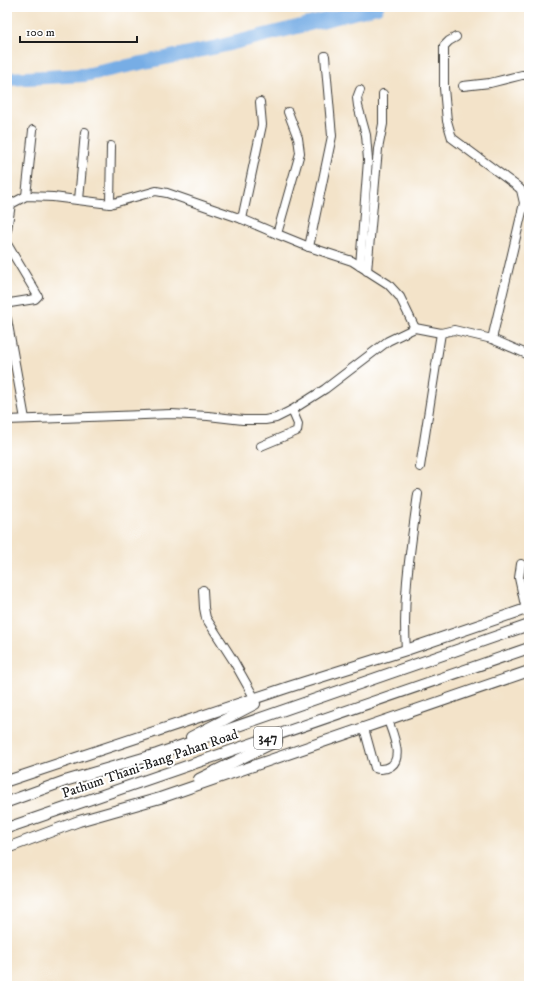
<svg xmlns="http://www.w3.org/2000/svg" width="536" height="993" font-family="'IM FELL DW Pica',serif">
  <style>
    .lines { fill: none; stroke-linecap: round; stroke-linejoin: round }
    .river { stroke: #77ade5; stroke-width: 14 }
    .minor-casing { stroke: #3c3a36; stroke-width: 10 }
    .major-casing { stroke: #3c3a36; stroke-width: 12 }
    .minor { stroke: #fff; stroke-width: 8 }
    .major { stroke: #fff; stroke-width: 10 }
    .labels { text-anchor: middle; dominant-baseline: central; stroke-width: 4; stroke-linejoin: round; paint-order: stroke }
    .shield { fill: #fff; stroke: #606060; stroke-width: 1 }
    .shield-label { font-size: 13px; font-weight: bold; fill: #1c1c1c }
    .street-label { font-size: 14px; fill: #1c1c1c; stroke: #fff }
  </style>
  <rect width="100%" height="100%" fill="#fff"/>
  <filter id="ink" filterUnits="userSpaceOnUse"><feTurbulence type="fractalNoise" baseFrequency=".025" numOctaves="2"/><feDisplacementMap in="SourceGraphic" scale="8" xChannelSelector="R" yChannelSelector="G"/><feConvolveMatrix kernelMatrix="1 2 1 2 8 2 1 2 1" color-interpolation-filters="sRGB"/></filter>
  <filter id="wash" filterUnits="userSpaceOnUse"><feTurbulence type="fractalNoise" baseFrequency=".012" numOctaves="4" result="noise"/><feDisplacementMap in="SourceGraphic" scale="16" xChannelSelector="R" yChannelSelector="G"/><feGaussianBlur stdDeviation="0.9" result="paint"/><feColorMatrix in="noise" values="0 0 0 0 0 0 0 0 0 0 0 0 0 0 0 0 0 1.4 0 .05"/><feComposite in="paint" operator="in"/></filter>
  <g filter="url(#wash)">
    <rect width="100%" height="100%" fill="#f3e3c9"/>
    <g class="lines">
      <!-- river -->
      <polyline class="river" points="7,79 85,75 217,47 377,7"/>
    </g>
  </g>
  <g filter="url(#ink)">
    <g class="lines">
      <defs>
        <g id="minor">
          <polyline points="456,37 449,41 444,46 444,88 447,121 452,138 518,187 521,190 524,203 492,339"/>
          <polyline points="463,86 490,83 522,75 529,75"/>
          <polyline points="360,90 357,98 358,106 366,135 368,160 360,266"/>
          <polyline points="288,112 298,138 300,153 277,234 309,247 352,261 388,284 400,297 415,328"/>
          <polyline points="26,196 33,130"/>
          <polyline points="79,200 85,132"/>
          <polyline points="110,204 111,146"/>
          <polyline points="242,219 262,125 260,102"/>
          <polyline points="7,230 11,204 26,196 53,197 110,204 156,191 167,193 242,219 277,234"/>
          <polyline points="7,244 38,296 35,299 10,303 7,305"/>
          <polyline points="309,247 332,136 325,56"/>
          <polyline points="367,271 378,149 383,124 383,94"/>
          <polyline points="7,319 25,419"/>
          <polyline points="7,420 171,414 208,416 243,420 265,420 276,418 292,410 325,389 388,341 415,328 441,333 454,330 492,339 529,355"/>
          <polyline points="261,446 297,431 298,424 292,410"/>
          <polyline points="420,467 441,333"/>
          <polyline points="521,564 519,578 526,610"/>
          <polyline points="203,590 204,608 206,618 233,660 255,699"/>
          <path d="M406 650C402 598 411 546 418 494"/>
          <path d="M364 728 375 768C380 770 382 769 387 768 406 762 392 732 388 720"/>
        </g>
        <g id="major">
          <polyline points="191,737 255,704"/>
          <polyline points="199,779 277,741"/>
          <polyline points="7,781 289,687 406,650 529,608"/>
          <polyline points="7,802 65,781 157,754 529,625"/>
          <polyline points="7,828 529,648"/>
          <polyline points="7,848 79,821 160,798 529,671"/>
        </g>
      </defs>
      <!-- minor casing -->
      <use href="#minor" class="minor-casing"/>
      <!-- major casing -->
      <use href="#major" class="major-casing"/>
      <!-- minor -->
      <use href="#minor" class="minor"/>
      <!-- major -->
      <use href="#major" class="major"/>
    </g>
  </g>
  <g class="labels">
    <!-- shield labels -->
    <rect class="shield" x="254" y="727" width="28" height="22" rx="3"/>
    <g class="shield-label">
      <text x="268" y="738">347</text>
    </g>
    <!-- street labels -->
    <g class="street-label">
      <text transform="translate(150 764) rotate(-19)">Pathum Thani-Bang Pahan Road</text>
    </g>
  </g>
  <!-- margin -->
  <rect width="536" height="993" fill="none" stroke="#fff" stroke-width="24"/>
  <!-- scale -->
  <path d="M20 36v6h117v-6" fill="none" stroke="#1c1c1c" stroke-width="2"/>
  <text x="26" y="36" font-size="12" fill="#1c1c1c" stroke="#ffffff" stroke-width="3" paint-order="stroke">100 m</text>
</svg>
